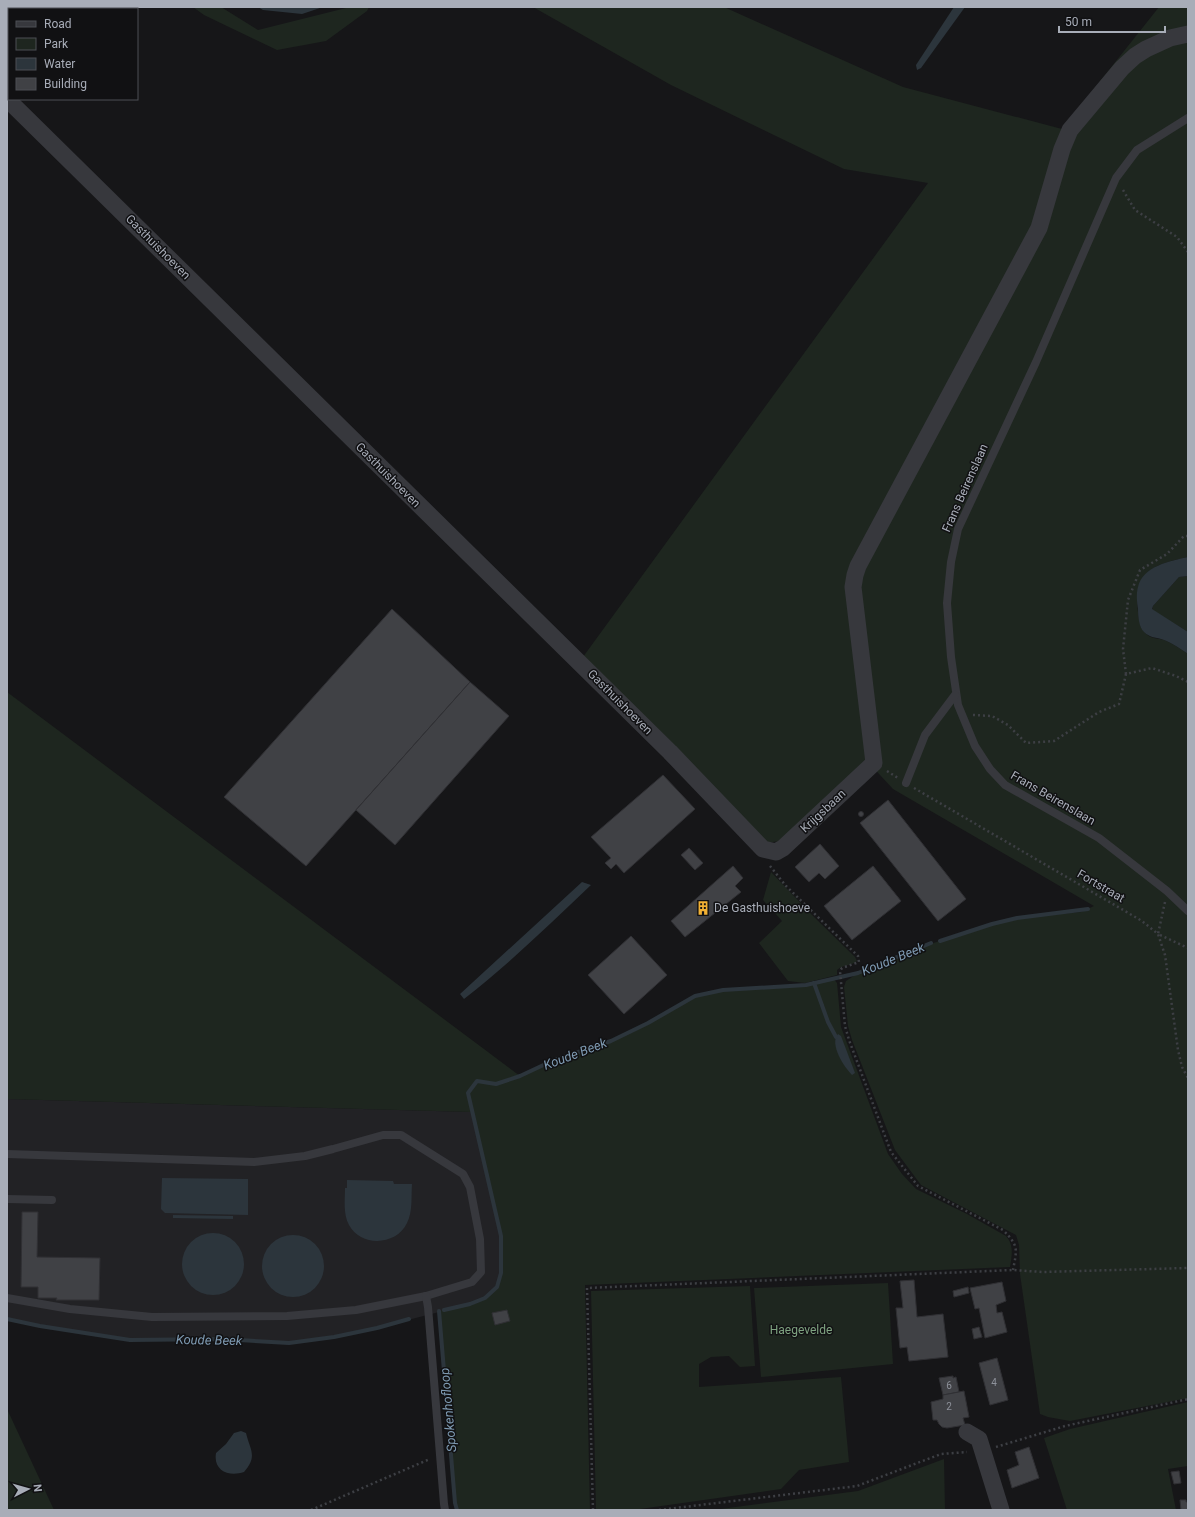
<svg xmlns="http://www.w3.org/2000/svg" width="1195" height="1517" font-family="Roboto,sans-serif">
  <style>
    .built { fill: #222225 }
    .green { fill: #1e261f }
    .water { fill: #2c353c }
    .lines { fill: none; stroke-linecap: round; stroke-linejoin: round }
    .stream { stroke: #2c353c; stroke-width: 4 }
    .building { fill: #404145; stroke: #303034 }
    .path { stroke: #3d3f44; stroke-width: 2.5; stroke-dasharray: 2 3; stroke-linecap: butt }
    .service { stroke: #37383d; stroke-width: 8 }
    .minor { stroke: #37383d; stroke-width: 17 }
    .labels { text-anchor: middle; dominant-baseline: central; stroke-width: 3; stroke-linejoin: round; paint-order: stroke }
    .number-label { font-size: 10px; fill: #8e929b }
    .street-label { font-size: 12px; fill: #a8adb8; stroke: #111113 }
    .poi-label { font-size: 12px; fill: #a8adb8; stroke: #111113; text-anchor: start }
    .park-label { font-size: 12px; fill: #7fa381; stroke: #111113 }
    .water-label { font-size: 13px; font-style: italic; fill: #7f9bb3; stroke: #111113 }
  </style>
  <rect width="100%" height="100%" fill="#161618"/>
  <!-- built -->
  <polygon class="built" points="7,1099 472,1112 501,1236 501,1273 497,1287 485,1298 470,1304 377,1328 334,1337 289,1343 223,1339 130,1340 40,1326 7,1319"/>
  <!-- green -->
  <g class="green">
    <polygon points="193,7 221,7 258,30 350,7 369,7 367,11 326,41 277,50 204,15"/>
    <path d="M533 7H724L903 87 1062 129 1159 7H1188V557C1154 564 1132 572 1138 612 1139 622 1140 630 1149 636 1153 639 1159 638 1164 640 1172 643 1181 649 1188 654V1398L1070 1421 1048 1417 1040 1414 1020 1274 1019 1245 1016 1235 921 1185 895 1150 852 1040 848 1026 844 987 846 981 858 973 916 949 957 935 1017 918 1081 912 1094 906 893 789 867 761 780 841 773 842H767L583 657 928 183 844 169 671 85Z"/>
    <polygon points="1188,576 1188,632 1152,610 1153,606 1179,577"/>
    <path d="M7 692 520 1076 552 1061 611 1041 648 1023 695 996 723 990 806 985 833 978 837 983 841 1027 888 1154 902 1174 916 1189 967 1214 1006 1236C1014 1245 1012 1255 1010 1267L585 1285 590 1510H458L455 1503 439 1311 470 1304 485 1298 497 1287 501 1273V1236L472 1112 7 1099Z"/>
    <path d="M771 872 811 914 855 957 857 961C851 966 844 964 837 970V975L805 983 788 981 759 943 782 921 763 900Z"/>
    <polygon points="888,1283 893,1364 761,1377 754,1288"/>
    <polygon points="750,1286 755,1366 740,1367 729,1356 711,1357 699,1364 699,1387 841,1377 849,1462 799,1470 781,1489 633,1510 596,1510 591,1291"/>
    <polygon points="1188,1402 1188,1466 1168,1469 1176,1510 1067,1510 1044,1438 1070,1429"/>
    <polygon points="7,1409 54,1510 7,1510"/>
    <polygon points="944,1459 945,1510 713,1510 858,1491"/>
  </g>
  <!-- water -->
  <g class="water">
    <polygon points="258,7 319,7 320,8 302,14 263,10"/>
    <polygon points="954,7 965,7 921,68 917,70 916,65"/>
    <path d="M1188 557V576L1179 577 1153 606 1152 609 1188 632V654C1181 649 1172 643 1164 640 1156 637 1150 638 1144 632 1139 627 1138 617 1138 609 1137 603 1136 593 1138 587 1143 566 1170 561 1188 557Z"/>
    <path d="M582 882 591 885C550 924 509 964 464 999L460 994Z"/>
    <path d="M838 1034 841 1036 855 1073 852 1075C844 1067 829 1044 838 1034Z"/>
    <polygon points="162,1178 248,1179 248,1215 165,1213 161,1209"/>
    <path d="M347 1180 393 1181 394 1184H412C411 1197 413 1211 407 1223 396 1246 361 1247 349 1225 343 1214 345 1200 345 1188H347Z"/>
    <polygon points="173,1215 233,1216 233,1219 173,1218"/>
    <circle cx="213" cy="1264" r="31"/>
    <circle cx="293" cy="1266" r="31"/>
    <path d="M241 1431 246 1433C250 1450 258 1456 244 1472 229 1477 213 1471 216 1453L226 1444 234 1433Z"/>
  </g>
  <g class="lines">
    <!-- stream -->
    <g class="stream">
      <polyline points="940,941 992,924 1017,918 1088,909"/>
      <polyline points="814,983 828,1022 836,1037"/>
      <polyline points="444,1310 470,1304 485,1298 497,1287 501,1273 501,1236 468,1093 477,1081 496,1084 520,1076 552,1061 611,1041 648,1023 695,996 723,990 806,985 858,973 931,943"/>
      <polyline points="439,1311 455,1503 457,1510"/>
      <polyline points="7,1319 40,1326 130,1340 223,1339 289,1343 334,1337 377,1328 409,1319"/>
    </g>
  </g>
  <!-- building -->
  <g class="building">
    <polygon points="392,609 470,682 306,866 224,797"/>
    <polygon points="470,682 509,716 395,845 356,810"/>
    <polygon points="663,775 695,809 624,873 616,864 611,869 605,863 611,858 591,837"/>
    <polygon points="888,800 966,899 938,921 860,823"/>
    <circle cx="861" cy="814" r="2.5"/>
    <polygon points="820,844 839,866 825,879 819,873 809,882 795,867"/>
    <polygon points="689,848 703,863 695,870 681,855"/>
    <polygon points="733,866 743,878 735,886 741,892 685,937 671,921"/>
    <polygon points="873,866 901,901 852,940 824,906"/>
    <polygon points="631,936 667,975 624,1014 588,975"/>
    <polygon points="22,1212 38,1212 37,1257 100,1258 99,1300 56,1300 57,1298 38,1298 38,1287 21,1287"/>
    <polygon points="914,1280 917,1317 943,1314 948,1357 909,1361 907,1347 900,1348 896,1308 903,1308 900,1281"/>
    <polygon points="1002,1282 1006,1301 996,1305 997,1313 1002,1312 1007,1332 985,1338 979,1308 975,1309 970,1288"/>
    <polygon points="968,1287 969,1293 954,1297 953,1291"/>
    <polygon points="507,1310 510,1321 495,1325 492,1313"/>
    <polygon points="979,1327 982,1337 974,1339 972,1329"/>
    <polygon points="997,1358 1008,1400 990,1405 979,1363"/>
    <polygon points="953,1376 953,1378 956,1377 959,1392 943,1395 939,1378"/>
    <polygon points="964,1391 969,1417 963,1418 965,1425 947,1428 942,1427 939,1424 937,1420 933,1420 931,1402 943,1399 943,1395"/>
    <polygon points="1029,1447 1039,1478 1012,1488 1007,1470 1019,1465 1015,1452"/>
    <polygon points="1179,1471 1181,1483 1174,1484 1171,1472"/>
    <polygon points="1180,1500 1186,1500 1186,1502 1188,1502 1188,1510 1181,1510"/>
  </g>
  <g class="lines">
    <!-- path -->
    <g class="path">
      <polyline points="1123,190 1135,210 1177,237 1188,252"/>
      <polyline points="1188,536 1184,536 1167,554 1140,570 1128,600 1123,649 1126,674 1152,668 1176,676 1188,682"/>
      <polyline points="973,715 992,716 1008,725 1026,743 1054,741 1099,712 1119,704 1126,674"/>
      <polyline points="887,771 898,778"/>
      <polyline points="914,788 1142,921 1158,934 1165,955 1178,1050 1182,1067 1188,1078"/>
      <path d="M770 866 786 886 858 956 859 962 842 968 840 971 845 1026 849 1040 891 1152 918 1186 1003 1230C1019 1246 1017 1249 1013 1270"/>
      <polyline points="1165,902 1158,934 1188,948"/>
      <polyline points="996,1447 1065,1426 1188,1399"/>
      <polyline points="311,1510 430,1459"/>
      <polyline points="593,1510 587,1288 1013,1270 1042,1272 1188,1268"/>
      <polyline points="659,1510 857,1486 941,1454 967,1452"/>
    </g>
    <!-- service -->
    <g class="service">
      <polyline points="1188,118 1137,150 1116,178 1036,362 958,529 951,562 947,603 951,657 958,705 975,746 990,769 1005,785 1099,838 1167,891 1188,911"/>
      <polyline points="906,783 925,735 955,695"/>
      <polyline points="7,1154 254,1162 305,1156 333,1149 383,1135 401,1135 463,1174 470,1187 480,1239 481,1272 472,1282 426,1296 356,1310 287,1316 152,1317 70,1309 7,1298"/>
      <polyline points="7,1199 52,1200"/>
      <polyline points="426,1296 428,1307 444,1504 445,1510"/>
    </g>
    <!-- minor -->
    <g class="minor">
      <polyline points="7,99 670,752 763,849 776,852 783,848 874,763 853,587 855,575 858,566 1039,228 1062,149 1070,130 1122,68 1135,56 1146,49 1170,38 1188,34"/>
      <polyline points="967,1432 979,1439 1001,1510"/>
    </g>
  </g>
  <!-- icons -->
  <defs>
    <symbol id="building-bare" viewBox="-9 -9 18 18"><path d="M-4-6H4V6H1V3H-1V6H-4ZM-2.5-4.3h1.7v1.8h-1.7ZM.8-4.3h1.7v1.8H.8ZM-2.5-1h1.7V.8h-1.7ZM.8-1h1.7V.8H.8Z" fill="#f2b134" stroke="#111113" stroke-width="2.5" paint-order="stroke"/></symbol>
  </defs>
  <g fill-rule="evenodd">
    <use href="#building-bare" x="693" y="898" width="20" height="20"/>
  </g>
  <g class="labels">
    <!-- number labels -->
    <g class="number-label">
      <text x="994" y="1382">4</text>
      <text x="949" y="1385">6</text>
      <text x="949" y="1406">2</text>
    </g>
    <!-- street labels -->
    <g class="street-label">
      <text transform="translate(158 247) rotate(45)">Gasthuishoeven</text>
      <text transform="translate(388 475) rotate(45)">Gasthuishoeven</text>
      <text transform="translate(965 488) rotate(-66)">Frans Beirenslaan</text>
      <text transform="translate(620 702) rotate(45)">Gasthuishoeven</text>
      <text transform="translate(1053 798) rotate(30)">Frans Beirenslaan</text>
      <text transform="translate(823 811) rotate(-43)">Krijgsbaan</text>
      <text transform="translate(1101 886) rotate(30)">Fortstraat</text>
    </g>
    <!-- poi labels -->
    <g class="poi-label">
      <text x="714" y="908">De Gasthuishoeve</text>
    </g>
    <!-- park labels -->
    <g class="park-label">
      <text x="801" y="1330">Haegevelde</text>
    </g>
    <!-- water labels -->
    <g class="water-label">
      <text transform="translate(893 959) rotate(-22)">Koude Beek</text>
      <text transform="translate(575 1054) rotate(-21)">Koude Beek</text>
      <text transform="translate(209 1340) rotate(1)">Koude Beek</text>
      <text transform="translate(448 1410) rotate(-95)">Spokenhofloop</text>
    </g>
  </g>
  <!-- border -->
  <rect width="1195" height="1517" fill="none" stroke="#a8adb8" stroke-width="16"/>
  <!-- legend -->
  <rect x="8" y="8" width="130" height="92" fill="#111113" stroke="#4d4f55"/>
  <rect x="16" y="21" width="20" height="6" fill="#37383d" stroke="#4d4f55"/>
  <text x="44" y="28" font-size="12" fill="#a8adb8">Road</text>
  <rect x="16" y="38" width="20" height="12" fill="#1e261f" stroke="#4d4f55"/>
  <text x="44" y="48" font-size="12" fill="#a8adb8">Park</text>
  <rect x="16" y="58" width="20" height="12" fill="#2c353c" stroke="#4d4f55"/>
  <text x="44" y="68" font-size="12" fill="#a8adb8">Water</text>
  <rect x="16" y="78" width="20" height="12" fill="#404145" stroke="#4d4f55"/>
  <text x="44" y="88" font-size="12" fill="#a8adb8">Building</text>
  <!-- north arrow -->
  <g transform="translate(28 1489) rotate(84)" stroke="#111113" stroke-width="3" paint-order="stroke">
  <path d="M0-3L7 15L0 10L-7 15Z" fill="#a8adb8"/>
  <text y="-6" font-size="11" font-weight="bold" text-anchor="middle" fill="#a8adb8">N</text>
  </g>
  <!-- scale -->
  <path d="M1059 26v6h106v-6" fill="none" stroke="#a8adb8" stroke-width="2"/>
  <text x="1065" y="26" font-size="12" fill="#a8adb8" stroke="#111113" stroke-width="3" paint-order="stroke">50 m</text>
</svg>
